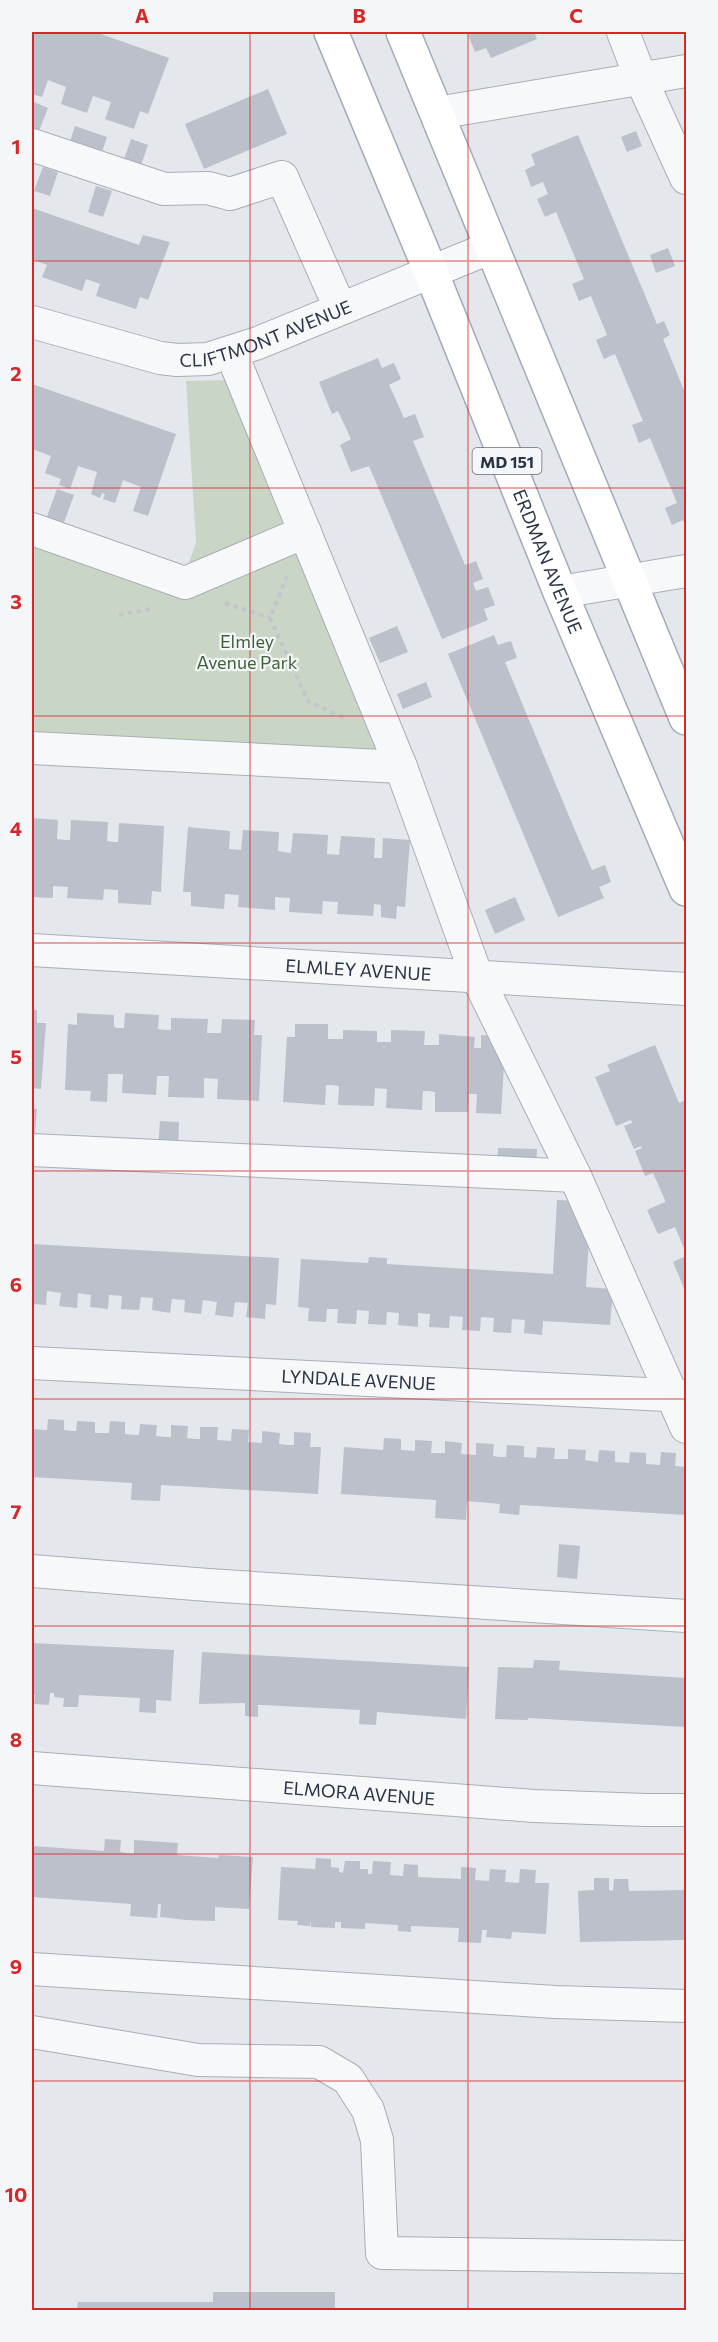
<svg xmlns="http://www.w3.org/2000/svg" width="718" height="2342" font-family="Commissioner,sans-serif">
  <style>
    .green { fill: #c9d6c5 }
    .building { fill: #bbc0ca }
    .lines { fill: none; stroke-linecap: round; stroke-linejoin: round }
    .minor-casing { stroke: #a9aeb7; stroke-width: 34 }
    .major-casing { stroke: #a3abb8; stroke-width: 36 }
    .path { stroke: #c2c5cb; stroke-width: 4; stroke-dasharray: 4.5 4.5; stroke-linecap: butt }
    .minor { stroke: #f7f8fa; stroke-width: 32 }
    .major { stroke: #fff; stroke-width: 33 }
    .grid { fill: none; stroke: #d62828; stroke-width: 1.5; stroke-opacity: 0.55 }
    .labels { text-anchor: middle; dominant-baseline: central; stroke-width: 4.5; stroke-linejoin: round; paint-order: stroke }
    .shield { fill: #f4f6f9; stroke: #676e7b; stroke-width: 1.5 }
    .shield-label { font-size: 16px; font-weight: bold; fill: #2b3445 }
    .street-label { font-size: 18px; fill: #2b3445; stroke: #f4f6f9 }
    .park-label { font-size: 18px; fill: #3f6138; stroke: #f4f6f9 }
    .neatline { fill: none; stroke: #d62828; stroke-width: 2 }
    .grid-label { font-size: 20px; text-anchor: middle; font-weight: bold; fill: #d62828 }
  </style>
  <rect width="100%" height="100%" fill="#e4e7ec"/>
  <!-- green -->
  <polygon class="green" points="235,380 389,751 32,734 32,536 180,587 196,543 186,381"/>
  <!-- building -->
  <g class="building">
    <polygon points="32,32 95,32 169,58 148,114 140,111 134,129 105,119 111,102 93,96 87,113 61,104 66,87 48,80 42,97 32,94"/>
    <polygon points="477,32 534,32 537,39 491,58 486,48 475,52 468,35"/>
    <polygon points="268,89 287,134 204,169 185,124"/>
    <polygon points="34,102 48,108 37,136 32,134 32,108"/>
    <polygon points="75,126 107,137 99,161 67,151"/>
    <polygon points="636,131 642,146 627,152 621,137"/>
    <polygon points="578,135 657,324 664,321 670,335 663,339 686,395 686,527 683,520 672,525 665,508 677,503 650,438 639,443 632,425 643,421 615,354 604,359 596,340 607,335 592,299 591,296 579,301 572,284 584,279 556,212 545,217 537,199 548,194 543,182 531,187 525,170 535,165 531,154"/>
    <polygon points="131,139 148,145 138,174 121,168"/>
    <polygon points="43,167 58,172 50,196 34,191"/>
    <polygon points="96,186 112,191 103,217 88,212"/>
    <polygon points="32,208 139,245 143,235 170,242 148,300 140,297 136,309 96,296 100,284 86,279 82,291 42,277 47,265 32,259"/>
    <polygon points="668,248 675,266 656,273 650,255"/>
    <polygon points="378,358 382,368 394,363 401,379 389,385 391,389 404,418 415,414 424,437 413,441 465,565 476,561 483,579 473,583 476,591 488,587 495,605 484,609 488,620 442,639 369,466 351,472 340,445 351,439 338,411 332,414 319,382"/>
    <polygon points="32,384 176,434 148,516 133,511 141,487 123,480 115,503 103,499 105,494 102,493 100,498 91,494 97,472 78,466 70,489 59,485 61,479 45,473 51,456 32,449"/>
    <polygon points="57,489 74,495 62,528 45,522"/>
    <polygon points="397,626 408,652 380,663 369,638"/>
    <polygon points="494,635 498,645 511,641 517,658 505,662 566,809 592,870 605,865 611,882 599,887 604,898 558,917 448,654"/>
    <polygon points="426,682 432,697 403,709 397,694"/>
    <polygon points="32,818 58,820 57,839 65,840 70,840 71,820 108,822 107,841 114,842 118,842 119,823 164,826 161,892 152,891 151,905 118,903 118,890 104,889 103,900 67,898 68,887 53,886 53,898 32,897"/>
    <polygon points="188,827 230,831 229,849 241,850 243,830 279,832 278,851 291,853 293,833 328,835 327,854 339,855 341,836 375,838 374,858 382,858 383,838 410,840 405,907 397,906 396,919 381,917 381,905 374,904 373,916 337,914 338,902 323,901 322,914 305,913 289,912 290,898 275,897 275,910 238,907 239,895 225,894 224,909 191,906 191,892 183,892"/>
    <polygon points="515,897 525,920 495,934 485,910"/>
    <polygon points="32,1010 37,1010 37,1023 46,1023 41,1089 32,1088"/>
    <polygon points="77,1013 114,1015 114,1027 118,1028 124,1028 125,1013 159,1015 158,1029 166,1030 171,1030 171,1018 208,1019 207,1033 221,1033 222,1019 255,1020 254,1035 262,1035 259,1101 217,1099 218,1079 204,1078 204,1098 168,1097 169,1076 157,1076 156,1095 140,1094 122,1093 123,1074 108,1074 107,1102 90,1101 91,1091 65,1090 68,1024 77,1025"/>
    <polygon points="295,1024 328,1024 328,1039 343,1039 343,1030 377,1031 377,1042 391,1042 391,1030 425,1031 424,1045 439,1045 439,1034 475,1037 474,1048 481,1048 481,1035 497,1036 505,1050 501,1114 476,1113 477,1094 469,1094 468,1112 435,1112 435,1092 429,1091 423,1091 422,1110 386,1108 387,1089 375,1088 374,1106 338,1105 339,1086 332,1085 326,1085 325,1105 283,1102 287,1037 295,1037"/>
    <polygon points="655,1045 679,1103 686,1100 686,1253 675,1227 658,1234 647,1210 665,1202 665,1200 653,1173 645,1176 635,1151 642,1148 641,1146 634,1149 624,1126 632,1123 631,1120 616,1126 595,1077 610,1071 607,1065"/>
    <polygon points="32,1109 37,1109 34,1143 32,1143"/>
    <polygon points="160,1121 179,1122 178,1150 158,1149"/>
    <polygon points="498,1148 537,1149 536,1172 497,1170"/>
    <polygon points="557,1200 576,1201 589,1238 586,1287 613,1289 610,1325 543,1321 542,1335 524,1333 525,1320 512,1319 511,1333 493,1332 494,1318 481,1317 480,1331 462,1330 463,1317 450,1316 449,1328 429,1327 430,1314 418,1313 418,1327 398,1325 399,1313 387,1312 386,1325 368,1324 369,1311 357,1310 356,1324 337,1323 338,1309 327,1309 326,1322 308,1321 309,1308 298,1307 301,1259 368,1263 369,1257 387,1258 387,1264 553,1274"/>
    <polygon points="32,1244 279,1258 276,1305 266,1304 265,1319 246,1317 248,1303 235,1302 233,1317 215,1315 217,1302 203,1300 201,1314 184,1312 185,1300 172,1299 170,1313 152,1310 153,1298 141,1297 139,1310 121,1309 122,1296 109,1295 108,1309 90,1307 91,1295 78,1293 77,1308 59,1306 61,1293 47,1291 46,1305 32,1304"/>
    <polygon points="686,1256 686,1293 673,1262"/>
    <polygon points="48,1419 64,1420 64,1430 72,1431 76,1431 77,1421 95,1422 95,1433 109,1433 110,1421 125,1422 125,1434 135,1435 139,1435 140,1424 157,1425 156,1436 165,1437 171,1437 171,1425 188,1426 187,1438 196,1439 200,1439 200,1427 218,1427 217,1440 231,1441 232,1429 249,1430 248,1442 262,1443 262,1431 280,1433 279,1444 288,1445 294,1445 294,1432 311,1433 310,1447 321,1447 318,1494 161,1485 160,1501 131,1500 132,1483 32,1477 32,1429 47,1430"/>
    <polygon points="384,1438 401,1439 401,1450 415,1451 415,1440 432,1441 431,1453 445,1453 445,1441 462,1443 461,1454 476,1455 476,1443 494,1444 493,1456 500,1457 506,1457 507,1445 524,1446 524,1457 536,1458 537,1447 555,1448 554,1459 568,1459 568,1449 586,1450 585,1460 598,1462 599,1450 615,1451 615,1462 629,1463 630,1452 646,1453 646,1464 660,1465 661,1452 676,1453 675,1466 686,1467 686,1515 520,1505 519,1515 499,1513 500,1504 467,1501 466,1520 435,1518 436,1500 341,1494 344,1447 383,1450"/>
    <polygon points="559,1544 580,1546 577,1579 557,1577"/>
    <polygon points="32,1643 174,1650 171,1701 156,1700 156,1713 139,1712 140,1698 79,1695 78,1707 63,1707 64,1698 54,1697 54,1693 50,1693 49,1705 34,1704 35,1695 32,1695"/>
    <polygon points="202,1652 469,1667 466,1719 377,1712 376,1725 359,1724 360,1710 263,1705 258,1705 258,1717 245,1716 245,1703 199,1704"/>
    <polygon points="534,1660 560,1661 559,1670 686,1678 686,1727 528,1718 528,1720 495,1719 498,1667 533,1668"/>
    <polygon points="105,1839 121,1840 120,1852 134,1854 134,1840 178,1843 177,1855 218,1858 219,1855 253,1857 249,1909 215,1907 215,1921 186,1920 160,1917 161,1904 158,1904 157,1918 130,1916 131,1904 32,1897 32,1846 104,1851"/>
    <polygon points="316,1858 331,1859 331,1867 339,1868 339,1872 343,1873 345,1861 360,1861 360,1869 368,1869 368,1874 372,1874 373,1861 391,1862 390,1875 403,1876 404,1864 418,1865 418,1877 461,1879 461,1867 476,1868 475,1880 489,1881 490,1869 506,1870 505,1882 519,1883 520,1869 536,1870 535,1883 549,1883 546,1934 512,1932 511,1939 486,1937 487,1930 482,1930 481,1943 458,1942 459,1928 411,1926 411,1932 398,1931 398,1925 365,1923 365,1929 341,1928 341,1922 335,1922 335,1928 311,1927 311,1920 310,1926 297,1925 298,1921 278,1920 281,1867 315,1869"/>
    <polygon points="594,1878 609,1878 609,1890 613,1891 614,1879 628,1879 629,1891 686,1890 686,1940 580,1942 578,1891 594,1890"/>
    <polygon points="213,2292 335,2292 335,2310 77,2310 78,2302 213,2302"/>
  </g>
  <g class="lines">
    <defs>
      <g id="minor">
        <polyline points="623,32 641,79 686,178"/>
        <polyline points="437,113 686,71"/>
        <polyline points="32,145 164,189 208,188 230,194 282,177 340,308"/>
        <path id="s1" d="M32 322 160 358 177 360 208 359 258 343 492 247"/>
        <polyline points="231,352 401,767 477,977 575,1176 686,1427"/>
        <polyline points="32,529 185,583 305,532"/>
        <polyline points="560,592 686,571"/>
        <polyline points="32,748 401,767"/>
        <path id="s2" d="M32 950 686 989"/>
        <polyline points="32,1150 575,1176"/>
        <path id="s3" d="M32 1363 686 1396"/>
        <polyline points="32,1571 208,1585 686,1616"/>
        <path id="s4" d="M32 1768 534 1806 646 1810H686"/>
        <polyline points="32,1969 555,2002 686,2006"/>
        <polyline points="32,2032 198,2060 319,2062 348,2079 368,2110 377,2140 382,2253 686,2257"/>
      </g>
      <g id="major">
        <path id="s5" d="M331 32 431 272 560 592 686 889"/>
        <polyline points="403,32 686,718"/>
      </g>
    </defs>
    <!-- minor casing -->
    <use href="#minor" class="minor-casing"/>
    <!-- major casing -->
    <use href="#major" class="major-casing"/>
    <!-- path -->
    <g class="path">
      <polyline points="287,576 270,618 308,701 346,719"/>
      <polyline points="225,603 270,618"/>
      <polyline points="119,615 155,608"/>
    </g>
    <!-- minor -->
    <use href="#minor" class="minor"/>
    <!-- major -->
    <use href="#major" class="major"/>
  </g>
  <!-- grid -->
  <path class="grid" d="M250 32V2310M468 32V2310M32 261H686M32 488H686M32 716H686M32 943H686M32 1171H686M32 1399H686M32 1626H686M32 1854H686M32 2081H686"/>
  <g class="labels">
    <!-- shield labels -->
    <rect class="shield" x="472.5" y="448" width="69" height="26" rx="4.5"/>
    <g class="shield-label">
      <text x="507" y="461">MD 151</text>
    </g>
    <!-- street labels -->
    <g class="street-label">
      <text stroke="none"><textPath href="#s1" startOffset="243">CLIFTMONT AVENUE</textPath></text>
      <text stroke="none"><textPath href="#s5" startOffset="572">ERDMAN AVENUE</textPath></text>
      <text stroke="none"><textPath href="#s2" startOffset="327">ELMLEY AVENUE</textPath></text>
      <text stroke="none"><textPath href="#s3" startOffset="327">LYNDALE AVENUE</textPath></text>
      <text stroke="none"><textPath href="#s4" startOffset="328">ELMORA AVENUE</textPath></text>
    </g>
    <!-- park labels -->
    <g class="park-label">
      <text x="247" y="641">Elmley<tspan x="247" dy="21">Avenue Park</tspan></text>
    </g>
  </g>
  <!-- border -->
  <rect width="718" height="2342" fill="none" stroke="#f4f6f9" stroke-width="66"/>
  <rect x="33" y="33" width="652" height="2276" class="neatline"/>
  <g class="grid-label">
    <text x="142" y="23">A</text>
    <text x="359" y="23">B</text>
    <text x="576" y="23">C</text>
    <text x="16" y="154">1</text>
    <text x="16" y="381">2</text>
    <text x="16" y="609">3</text>
    <text x="16" y="836">4</text>
    <text x="16" y="1064">5</text>
    <text x="16" y="1292">6</text>
    <text x="16" y="1519">7</text>
    <text x="16" y="1747">8</text>
    <text x="16" y="1974">9</text>
    <text x="16" y="2202">10</text>
  </g>
</svg>
